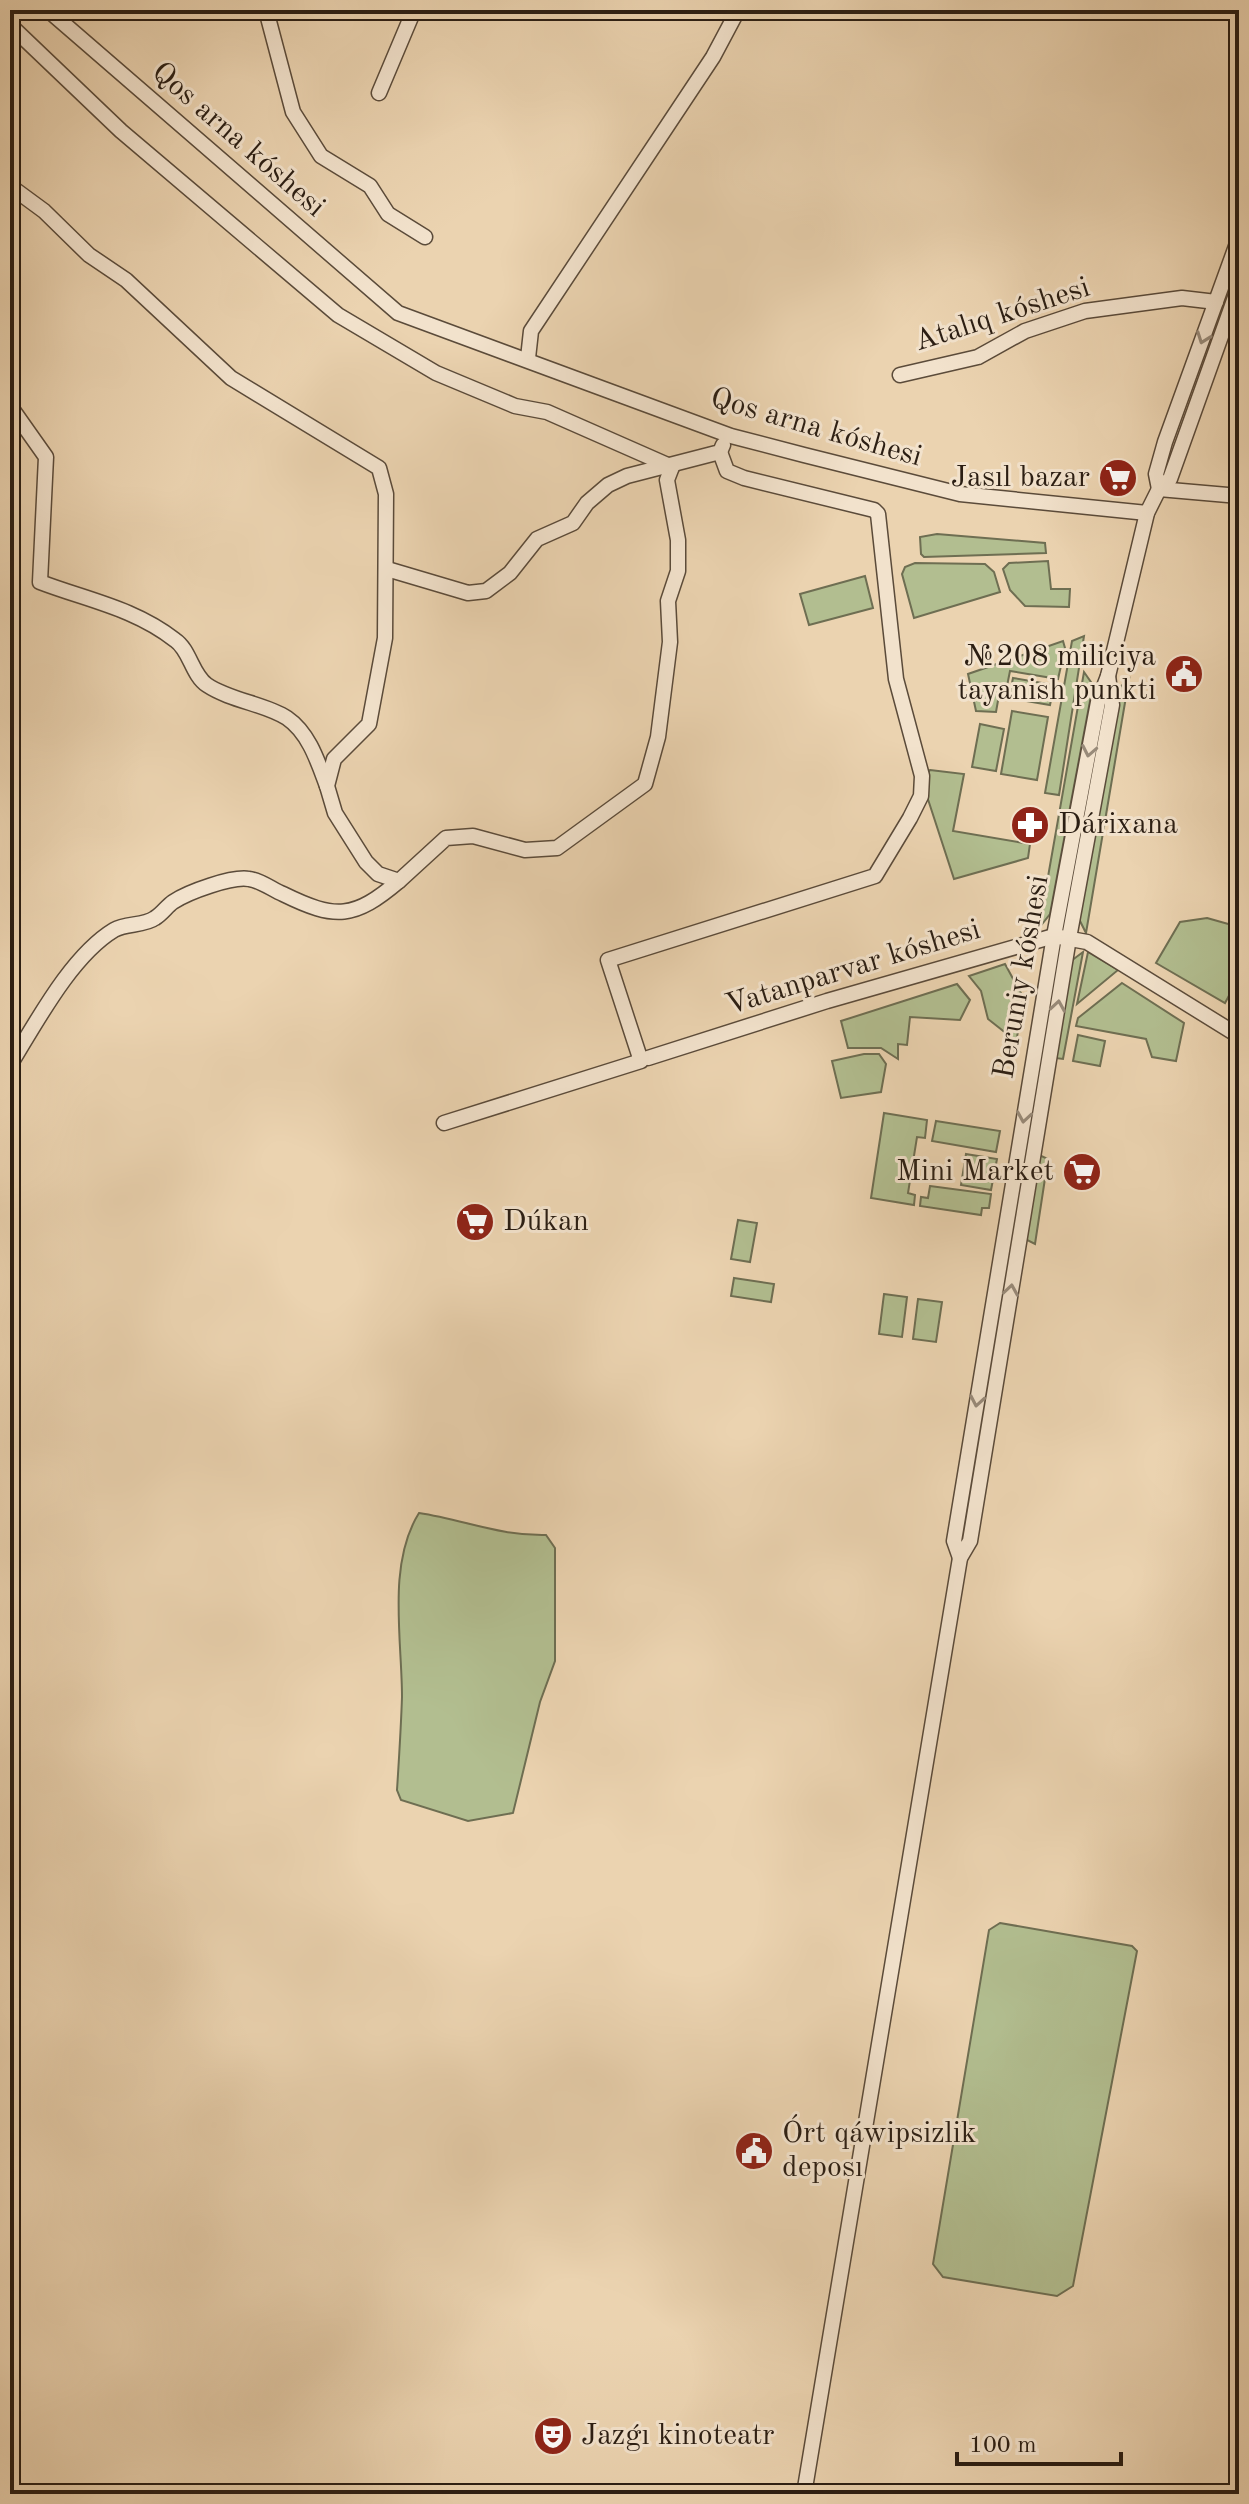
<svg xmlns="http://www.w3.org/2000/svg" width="1249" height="2504" font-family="'Old Standard TT',serif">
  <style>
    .green { fill: #b2be90; stroke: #6e6e52; stroke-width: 2 }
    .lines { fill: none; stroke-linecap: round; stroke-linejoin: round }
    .minor-casing { stroke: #5b4b3a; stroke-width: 17 }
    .minor { stroke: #f2e2cc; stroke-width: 14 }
    .oneway { stroke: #988a79 }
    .labels { text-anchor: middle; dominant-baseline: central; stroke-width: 6; stroke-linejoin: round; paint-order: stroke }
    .street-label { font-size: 30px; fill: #2b1e13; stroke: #f2e2cc }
    .poi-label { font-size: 30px; fill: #2b1e13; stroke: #f2e2cc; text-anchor: start }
  </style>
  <rect width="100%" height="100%" fill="#ebd3b0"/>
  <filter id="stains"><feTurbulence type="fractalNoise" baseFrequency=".0025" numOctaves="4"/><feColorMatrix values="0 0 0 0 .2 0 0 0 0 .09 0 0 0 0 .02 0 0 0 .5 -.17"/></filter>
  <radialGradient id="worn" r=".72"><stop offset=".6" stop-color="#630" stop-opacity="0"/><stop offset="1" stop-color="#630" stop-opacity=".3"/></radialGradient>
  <!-- green -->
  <g class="green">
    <polygon points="937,534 1045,543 1046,553 924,557 921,554 920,537"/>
    <polygon points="1048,561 1051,589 1070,589 1069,607 1025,606 1010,590 1003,569 1009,563"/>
    <polygon points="915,563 985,564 994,572 1000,592 914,618 902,574 905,567"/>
    <polygon points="865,576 873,608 809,625 800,594"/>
    <polygon points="1084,636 1059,795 1045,793 1072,641"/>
    <polygon points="1063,641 1065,648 1058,679 1010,671 1005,696 999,695 996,712 976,711 968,674"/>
    <polygon points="1084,672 1093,685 1050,914 1039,928"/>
    <polygon points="1013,678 1054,685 1050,705 1009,698"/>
    <polygon points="1129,679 1086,933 1077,915 1118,689"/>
    <polygon points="1012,711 1048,717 1037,780 1001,774"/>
    <polygon points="980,724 1004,729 996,771 972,767"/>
    <polygon points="930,770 964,774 953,831 1030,844 1028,858 954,879 922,781"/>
    <polygon points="1207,918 1239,927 1239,977 1225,1003 1156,963 1180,922"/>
    <polygon points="1083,952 1063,1059 1055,1058 1071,961"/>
    <polygon points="1088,952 1118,970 1077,1004"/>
    <polygon points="1005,964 1023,997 1015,1051 1006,1050 1007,1034 988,1019 981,991 969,976"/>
    <polygon points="1122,983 1184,1023 1176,1061 1152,1057 1146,1039 1076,1026 1078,1018"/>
    <polygon points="957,984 970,1000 960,1020 910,1017 907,1045 898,1044 898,1059 881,1048 848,1048 841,1021"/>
    <polygon points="1078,1035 1105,1041 1100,1066 1073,1061"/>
    <polygon points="864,1054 879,1054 886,1064 881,1092 841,1098 832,1061"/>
    <polygon points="884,1113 927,1120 925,1138 917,1137 908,1193 915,1195 914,1205 871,1198"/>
    <polygon points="936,1121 1000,1131 996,1152 932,1141"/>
    <polygon points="966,1154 997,1159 991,1190 961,1185"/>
    <polygon points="1037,1154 1048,1159 1035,1244 1025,1239"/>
    <polygon points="930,1186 991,1194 989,1208 982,1208 981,1215 920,1206 921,1197 928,1198"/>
    <polygon points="738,1220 757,1223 750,1262 731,1259"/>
    <polygon points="734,1278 774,1284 771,1302 731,1296"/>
    <polygon points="884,1294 907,1297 902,1337 879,1334"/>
    <polygon points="918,1299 942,1302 936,1342 913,1339"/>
    <path d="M419 1513C465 1520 500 1536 546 1535L555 1548V1661L540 1702 513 1813 468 1821 401 1800 397 1790C399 1759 401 1728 402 1697 402 1639 387 1564 419 1513Z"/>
    <polygon points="1000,1923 1132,1946 1137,1951 1073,2286 1057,2296 943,2277 933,2264 989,1930"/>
  </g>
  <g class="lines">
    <defs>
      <g id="minor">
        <polyline points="48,10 398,313 731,436 804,455 960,494 1147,513"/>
        <polyline points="266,10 293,112 321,156 370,186 388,214 425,237"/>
        <polyline points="10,25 121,131 338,315 436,373 515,406 547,412 672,467"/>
        <polyline points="379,93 414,10"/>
        <polyline points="10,186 44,211 89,255 126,280 231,378 379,468 386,494 385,638 369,724 334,759 327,786 335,813 366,862 378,874 399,881 446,838 473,836 525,850 557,848 645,784 658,737 670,642 668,601 678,571 678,540 667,480 672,467"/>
        <polyline points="528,358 531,331 713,57 738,10"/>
        <polyline points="900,375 978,357 1025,331 1085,311 1182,298 1216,302"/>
        <path d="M10 406 46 457 40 582C87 600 134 608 175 640 190 650 192 675 207 685 231 701 266 704 287 718 309 733 318 762 327 786"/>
        <polyline points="1159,489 1156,474 1165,442 1239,238"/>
        <polyline points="1159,489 1239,496"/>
        <polyline points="387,569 468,593 486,591 510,573 537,539 573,523 587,503 608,485 627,476 720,452 723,445"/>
        <polyline points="648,1058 827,1001 1054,936 1087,942 1239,1036"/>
        <path d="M10 1065C36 1023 71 956 114 930 126 923 144 926 155 918 162 914 167 906 173 902 188 892 232 876 249 879 260 880 273 890 283 894 336 920 354 919 399 881"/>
        <polyline points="444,1123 641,1061 608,960 875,876 910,818 921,796 922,776 896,679 878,514 874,510 744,478 727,471 720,452"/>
        <polyline points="960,1558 954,1541 1054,936 1098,702 1108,676 1147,513 1159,489 1170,479 1239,286"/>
        <polyline points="804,2494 960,1558 970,1541 1069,938 1112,705 1108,676"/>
      </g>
    </defs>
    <!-- minor casing -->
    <use href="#minor" class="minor-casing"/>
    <!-- minor -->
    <use href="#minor" class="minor"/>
  </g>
  <!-- one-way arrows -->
  <defs><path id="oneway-chevron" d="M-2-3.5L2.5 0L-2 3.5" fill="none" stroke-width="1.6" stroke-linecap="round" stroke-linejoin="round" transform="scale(2)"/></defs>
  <g class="oneway">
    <use href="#oneway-chevron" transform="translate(1203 338) rotate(110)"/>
    <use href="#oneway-chevron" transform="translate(1089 751) rotate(101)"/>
    <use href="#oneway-chevron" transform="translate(1058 1006) rotate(-81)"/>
    <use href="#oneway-chevron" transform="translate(1024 1117) rotate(99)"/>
    <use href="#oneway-chevron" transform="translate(1011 1290) rotate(-81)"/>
    <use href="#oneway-chevron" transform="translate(977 1401) rotate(100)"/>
  </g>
  <!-- icons -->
  <defs>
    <symbol id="supermarket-disc" viewBox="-11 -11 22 22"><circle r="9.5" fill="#8f2418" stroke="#f2e2cc"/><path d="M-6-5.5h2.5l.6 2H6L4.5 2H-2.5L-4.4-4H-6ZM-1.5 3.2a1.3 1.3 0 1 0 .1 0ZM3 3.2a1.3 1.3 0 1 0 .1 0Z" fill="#fff"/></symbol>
    <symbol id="civic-disc" viewBox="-11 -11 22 22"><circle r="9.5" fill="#8f2418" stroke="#f2e2cc"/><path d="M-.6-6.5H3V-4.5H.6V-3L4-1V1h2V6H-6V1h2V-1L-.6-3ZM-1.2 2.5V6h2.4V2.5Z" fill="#fff"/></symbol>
    <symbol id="pharmacy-disc" viewBox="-11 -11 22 22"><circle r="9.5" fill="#8f2418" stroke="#f2e2cc"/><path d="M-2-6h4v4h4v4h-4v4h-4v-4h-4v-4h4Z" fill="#fff"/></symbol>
    <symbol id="theatre-disc" viewBox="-11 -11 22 22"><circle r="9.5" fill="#8f2418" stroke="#f2e2cc"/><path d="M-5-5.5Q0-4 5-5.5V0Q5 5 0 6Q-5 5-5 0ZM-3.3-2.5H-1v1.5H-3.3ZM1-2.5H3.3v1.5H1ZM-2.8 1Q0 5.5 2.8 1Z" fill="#fff"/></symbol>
  </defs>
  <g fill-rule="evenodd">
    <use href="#supermarket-disc" x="1096" y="456" width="44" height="44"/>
    <use href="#civic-disc" x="1162" y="652" width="44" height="44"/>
    <use href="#pharmacy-disc" x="1008" y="803" width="44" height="44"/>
    <use href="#supermarket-disc" x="1060" y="1150" width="44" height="44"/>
    <use href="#supermarket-disc" x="453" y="1200" width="44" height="44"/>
    <use href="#civic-disc" x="732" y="2129" width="44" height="44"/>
    <use href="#theatre-disc" x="531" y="2414" width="44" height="44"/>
  </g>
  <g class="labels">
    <!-- street labels -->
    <g class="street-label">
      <text transform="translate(238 140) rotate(41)">Qos arna kóshesi</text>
      <text transform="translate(1002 315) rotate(-18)">Atalıq kóshesi</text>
      <text transform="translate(816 428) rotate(16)">Qos arna kóshesi</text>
      <text transform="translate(853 968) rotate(-17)">Vatanparvar kóshesi</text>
      <text transform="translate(1022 977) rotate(-80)">Beruniy kóshesi</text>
    </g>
    <!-- poi labels -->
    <g class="poi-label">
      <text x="1090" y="478" text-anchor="end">Jasıl bazar</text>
      <text x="1156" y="657" text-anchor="end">№208 miliciya<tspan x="1156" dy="34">tayanish punkti</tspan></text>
      <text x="1058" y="825">Dárixana</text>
      <text x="1054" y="1172" text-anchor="end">Mini Market</text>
      <text x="503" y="1222">Dúkan</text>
      <text x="782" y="2134">Órt qáwipsizlik<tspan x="782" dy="34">deposı</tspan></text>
      <text x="581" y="2436">Jazǵı kinoteatr</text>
    </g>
  </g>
  <!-- margin -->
  <rect width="1249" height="2504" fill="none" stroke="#ebd3b0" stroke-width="40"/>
  <rect x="12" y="12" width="1225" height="2480" fill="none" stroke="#2b1e13" stroke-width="4"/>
  <rect x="20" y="20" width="1209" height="2464" fill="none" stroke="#2b1e13" stroke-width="2"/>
  <!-- scale -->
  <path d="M957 2452v12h164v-12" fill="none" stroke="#2b1e13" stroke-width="4"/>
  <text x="969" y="2452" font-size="24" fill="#2b1e13" stroke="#f2e2cc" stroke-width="6" paint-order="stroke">100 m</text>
  <rect width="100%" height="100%" filter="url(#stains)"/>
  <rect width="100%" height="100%" fill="url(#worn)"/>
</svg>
